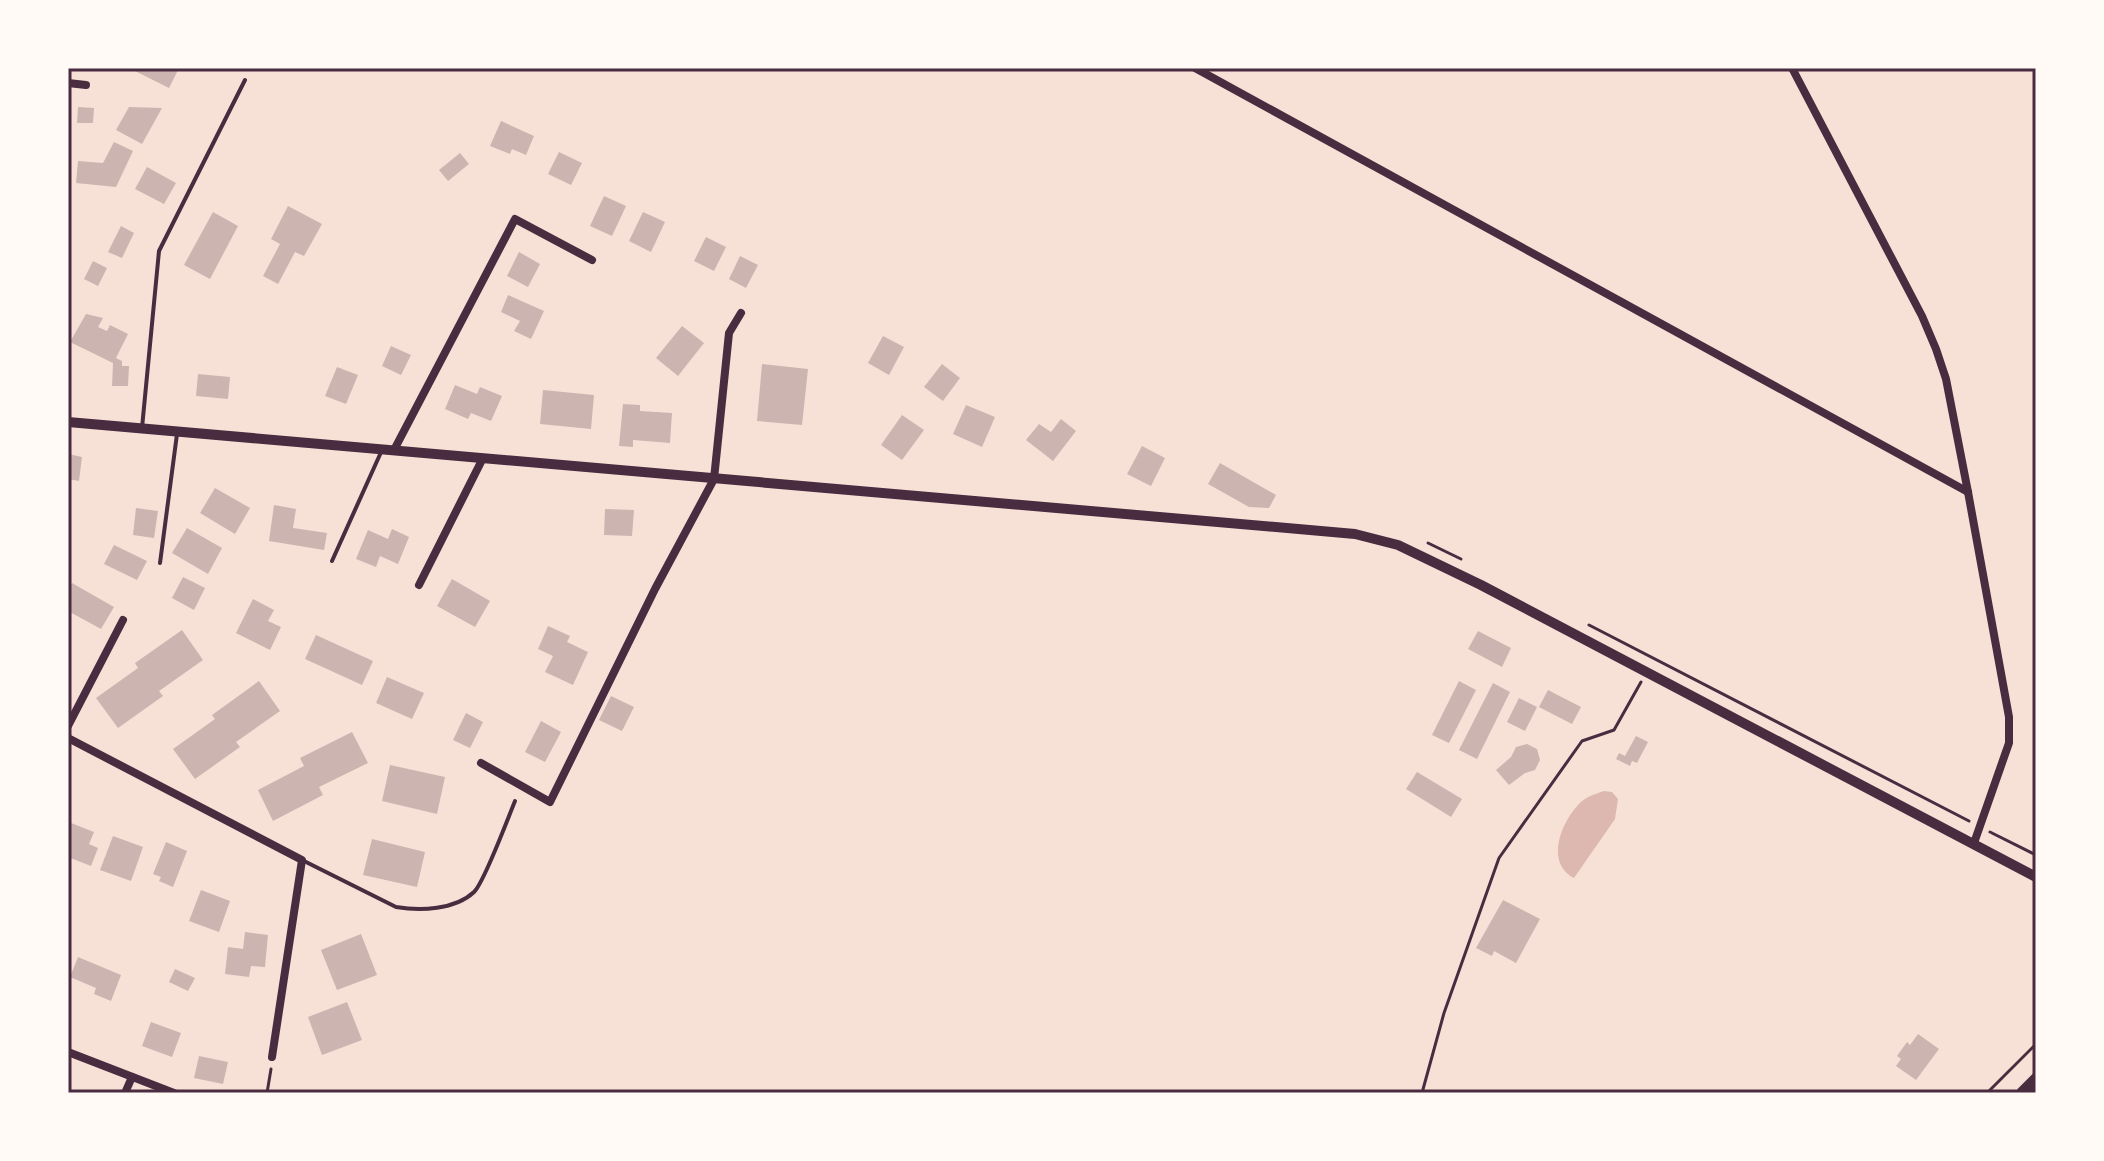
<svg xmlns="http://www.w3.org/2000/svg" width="2104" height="1161" font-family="Helvetica,sans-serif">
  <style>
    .water { fill: #dcb8b0 }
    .building { fill: #ccb4b1 }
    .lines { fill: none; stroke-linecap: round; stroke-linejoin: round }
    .path { stroke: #4a2c40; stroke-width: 3 }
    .service { stroke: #4a2c40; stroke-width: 4 }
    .minor { stroke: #4a2c40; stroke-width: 8 }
    .tertiary { stroke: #4a2c40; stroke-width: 10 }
    .primary { stroke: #4a2c40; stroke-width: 12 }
    .neatline { fill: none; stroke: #4a2c40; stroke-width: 3 }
  </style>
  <rect width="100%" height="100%" fill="#f7e1d7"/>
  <!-- water -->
  <path class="water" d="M1604 791 1612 792 1618 799 1615 819 1574 878C1544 862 1562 820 1581 802 1587 796 1596 794 1604 791Z"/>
  <!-- building -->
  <g class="building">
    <polygon points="137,68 179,68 169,88 135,71"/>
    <polygon points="78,107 94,108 93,123 77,123"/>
    <polygon points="129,107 162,108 142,144 116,130"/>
    <polygon points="501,121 534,136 526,155 512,149 510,154 490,146"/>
    <polygon points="114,142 133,151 116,187 76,183 78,161 103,163"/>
    <polygon points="559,152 582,163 571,185 548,174"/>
    <polygon points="460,153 469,164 448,181 439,170"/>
    <polygon points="147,167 176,183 164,204 135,189"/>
    <polygon points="604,196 626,206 612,236 590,226"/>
    <polygon points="288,206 322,224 304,256 295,252 278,284 263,276 280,244 271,239"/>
    <polygon points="213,212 238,226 210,279 184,265"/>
    <polygon points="643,212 665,222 651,252 629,241"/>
    <polygon points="121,226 134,233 122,258 108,252"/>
    <polygon points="706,237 726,247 714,271 694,261"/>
    <polygon points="519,252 540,264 528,287 507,276"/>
    <polygon points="740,256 758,265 746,288 729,279"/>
    <polygon points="93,261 107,268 98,286 84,279"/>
    <polygon points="508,295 544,311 531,339 514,331 520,321 501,312"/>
    <polygon points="86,314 103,318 98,327 107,331 110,325 128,334 116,358 122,361 122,366 129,366 128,386 112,386 113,363 70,342"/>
    <polygon points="682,326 704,343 678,376 656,358"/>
    <polygon points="883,336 904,347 889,375 868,363"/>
    <polygon points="391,346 411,355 401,375 382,366"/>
    <polygon points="762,364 808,369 802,425 757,421"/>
    <polygon points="942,364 960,378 943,401 924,387"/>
    <polygon points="337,367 358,375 346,404 325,396"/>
    <polygon points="198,374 230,377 228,399 196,396"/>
    <polygon points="455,385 477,394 480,387 502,396 491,421 471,413 468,419 445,409"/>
    <polygon points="543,390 594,395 591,429 540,424"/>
    <polygon points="623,404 640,405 640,411 672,413 670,443 633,440 633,447 619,446"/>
    <polygon points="966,405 995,417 982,447 953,434"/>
    <polygon points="902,415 924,430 902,460 881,445"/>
    <polygon points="1061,419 1076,431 1053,461 1026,440 1039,424 1051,432"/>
    <polygon points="1142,446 1165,458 1151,486 1127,474"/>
    <polygon points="68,454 82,457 79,481 68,479"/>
    <polygon points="1220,463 1276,495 1269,508 1249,507 1208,484"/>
    <polygon points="215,488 250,508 235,534 200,513"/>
    <polygon points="274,505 296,509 293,528 327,533 324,550 269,541"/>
    <polygon points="136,508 158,511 154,538 133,535"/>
    <polygon points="605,509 634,510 632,536 604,535"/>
    <polygon points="187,528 222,548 208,574 172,553"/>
    <polygon points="392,529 409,537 398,564 380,556 376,567 356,559 368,530 388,539"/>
    <polygon points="114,545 147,561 137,580 104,564"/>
    <polygon points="183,577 205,588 194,610 172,598"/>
    <polygon points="452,579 490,601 475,627 437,606"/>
    <polygon points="72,583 114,607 101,629 68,611 68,590"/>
    <polygon points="253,599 274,610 268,621 281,627 270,650 236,633"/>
    <polygon points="548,626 570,636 567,642 588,652 573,685 545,672 553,656 538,649"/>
    <polygon points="182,630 203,660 159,691 163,696 118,728 96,698 138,668 135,663"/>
    <polygon points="1478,631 1511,648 1502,667 1468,649"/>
    <polygon points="316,635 373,661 362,685 305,659"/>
    <polygon points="387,677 424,693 412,719 376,703"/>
    <polygon points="259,681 280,711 236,742 240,747 195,779 173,749 215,719 212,715"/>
    <polygon points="1459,681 1476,690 1449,743 1432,735"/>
    <polygon points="1493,683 1510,692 1477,759 1459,750"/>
    <polygon points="1548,690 1581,707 1572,724 1539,707"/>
    <polygon points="611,696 634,707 622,731 599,720"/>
    <polygon points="1519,698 1537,707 1525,731 1507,722"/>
    <polygon points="466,713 483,722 470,748 453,740"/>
    <polygon points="541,721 561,732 545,762 525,752"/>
    <polygon points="352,732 368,763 319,787 323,795 273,821 258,790 304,766 300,758"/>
    <polygon points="1636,736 1648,742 1637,763 1632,761 1630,766 1616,759 1619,753 1625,756"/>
    <polygon points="1527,744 1537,749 1540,760 1535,770 1525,773 1509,785 1496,770 1511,757 1516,747"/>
    <polygon points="390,765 445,777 437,814 382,801"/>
    <polygon points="1417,772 1462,799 1451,817 1406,789"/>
    <polygon points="71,823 94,832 89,844 98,848 91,866 68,857 68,830"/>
    <polygon points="113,836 143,847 131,881 100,870"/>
    <polygon points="372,839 425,852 417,887 363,875"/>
    <polygon points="166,842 187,851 173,887 159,881 161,877 153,874"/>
    <polygon points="201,890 230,901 219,932 189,921"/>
    <polygon points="1503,900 1540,919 1516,963 1494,951 1492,956 1476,948"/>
    <polygon points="245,932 268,935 265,967 251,966 249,977 225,974 228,947 243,949"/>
    <polygon points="361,934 377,975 337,990 321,950"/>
    <polygon points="78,957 121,975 111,1001 94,994 96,988 70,977"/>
    <polygon points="175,969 195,978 188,991 169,982"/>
    <polygon points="347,1002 362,1040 322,1055 308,1017"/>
    <polygon points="151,1022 181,1033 172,1057 142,1046"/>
    <polygon points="1918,1034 1939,1049 1916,1080 1896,1066 1901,1059 1897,1056 1907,1042 1910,1045"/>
    <polygon points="199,1056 228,1062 223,1084 194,1078"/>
  </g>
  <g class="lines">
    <!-- path -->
    <g class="path">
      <polyline points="1428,543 1461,559"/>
      <polyline points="1589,625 1969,821"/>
      <polyline points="1990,832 2036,855"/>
      <polyline points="267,1093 271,1069"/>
      <polyline points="1422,1093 1444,1013 1499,858 1582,741 1614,730 1641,682"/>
      <polyline points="1987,1093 2036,1044"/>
    </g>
    <!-- service -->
    <g class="service">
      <polyline points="142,428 159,251 245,80"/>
      <polyline points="332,561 382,450"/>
      <polyline points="160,563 177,434"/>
      <path d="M304 861 396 907C420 911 455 910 474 892 484 883 508 818 515 801"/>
    </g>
    <!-- minor -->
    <g class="minor">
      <polyline points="1195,68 1968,492"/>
      <polyline points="1792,68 1922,316 1936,349 1946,379 1968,492 2009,717 2009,743 1974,843"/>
      <polyline points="68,83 86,85"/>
      <polyline points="394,450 515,219 592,260"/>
      <polyline points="419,585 483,458"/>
      <polyline points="68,726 123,620"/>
      <polyline points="68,738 302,860 272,1057"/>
      <polyline points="481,763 550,802 655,589 714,479 729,333 741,313"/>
      <polyline points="68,1052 174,1093"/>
      <polyline points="125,1093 132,1077"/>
    </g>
    <!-- tertiary -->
    <polyline class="tertiary" points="68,422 1355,534 1398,545 1481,585 2036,877"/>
    <!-- primary -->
    <polyline class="primary" points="2022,1093 2036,1079"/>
  </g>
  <!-- border -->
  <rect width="2104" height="1161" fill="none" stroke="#fffaf5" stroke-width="140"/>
  <rect x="70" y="70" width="1964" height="1021" class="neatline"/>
</svg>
